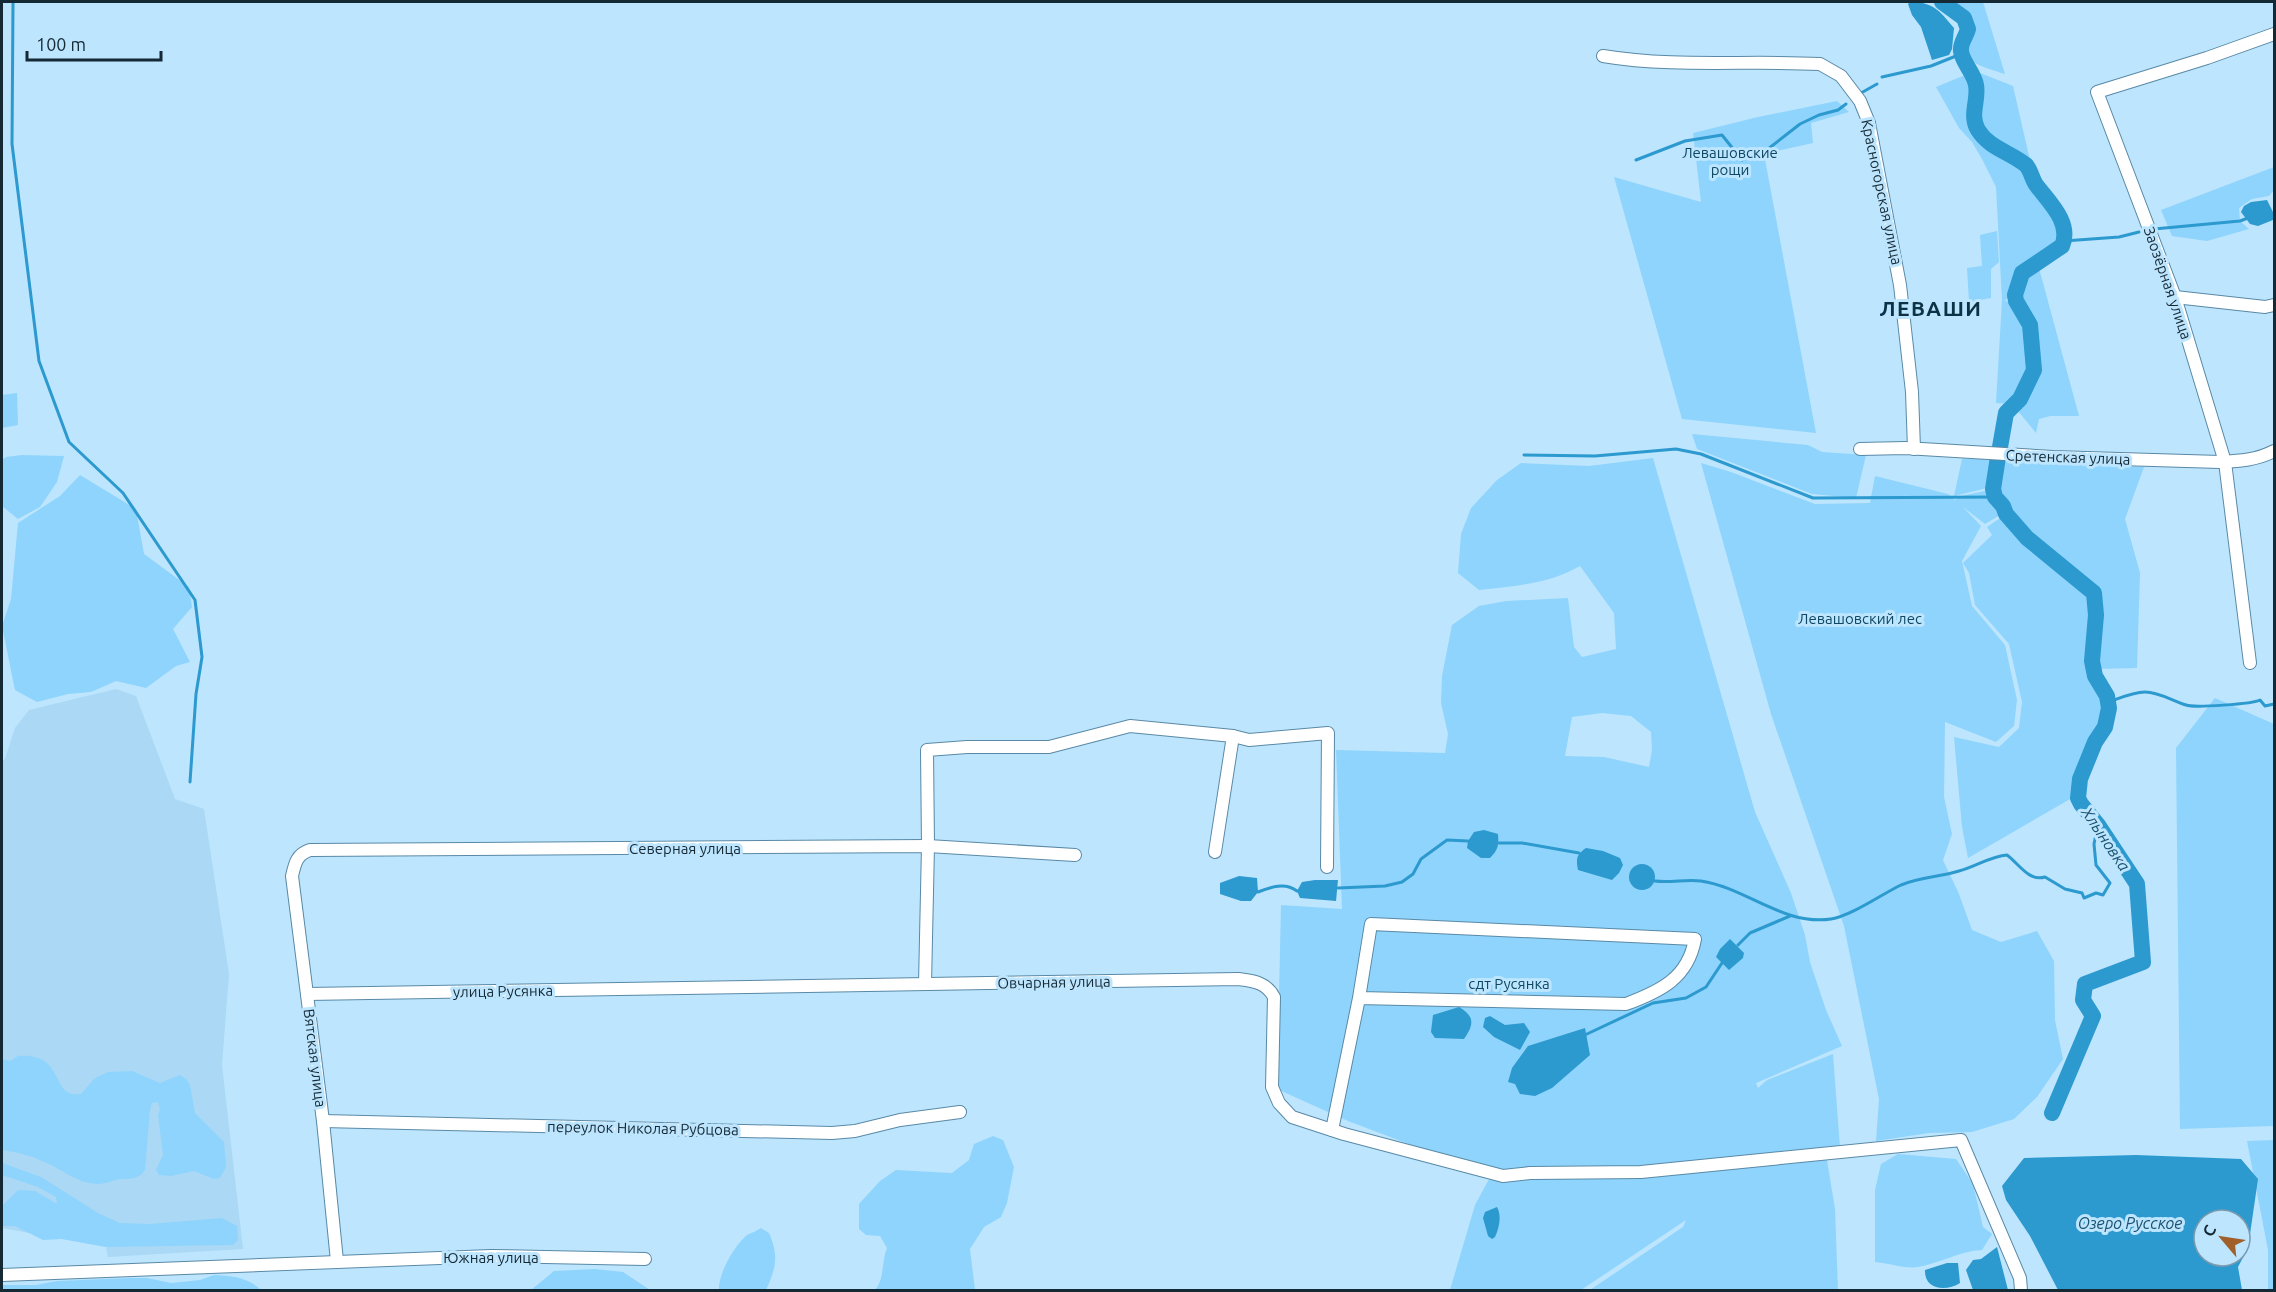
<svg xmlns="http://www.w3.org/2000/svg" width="2276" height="1292" font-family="Ubuntu,sans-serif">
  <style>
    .built { fill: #abd8f4 }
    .green { fill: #8fd4fc; fill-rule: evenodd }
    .water { fill: #2c99cf; fill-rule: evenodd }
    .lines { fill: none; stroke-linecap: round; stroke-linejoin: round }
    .stream { stroke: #2c99cf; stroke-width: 3 }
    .river { stroke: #2c99cf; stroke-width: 16 }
    .minor-casing { stroke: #5989a6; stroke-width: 14 }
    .minor { stroke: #fff; stroke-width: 12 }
    .labels { text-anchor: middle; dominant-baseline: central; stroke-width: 6; stroke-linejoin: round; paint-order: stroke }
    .park-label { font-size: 15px; fill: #0e4864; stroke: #bde5fe }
    .street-label { font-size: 15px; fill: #152935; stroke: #bde5fe }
    .water-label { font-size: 16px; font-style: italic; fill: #1b526f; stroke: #bde5fe }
    .district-label { font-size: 21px; font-weight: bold; letter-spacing: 1.5px; fill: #0c3245; stroke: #bde5fe }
  </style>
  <rect width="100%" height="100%" fill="#bde5fe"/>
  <!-- built -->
  <polygon class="built" points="116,689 136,696 175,799 204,809 229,974 222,1065 243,1249 108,1257 106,1247 2,1228 2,761 5,759 15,728 29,710"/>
  <!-- green -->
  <g class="green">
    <path d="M1950 2H1983L2005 74C1957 59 1970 61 1966 16Z"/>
    <path d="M1975 71 2013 86 2029 156 2050 196 2060 226V242L2019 268 2012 298 2004 300C2029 307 2038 358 2029 380 2025 388 2017 396 2013 404L1996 403 2002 300 1996 187 1982 159 1972 142 1959 128 1936 87Z"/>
    <polygon points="1837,101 1849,112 1811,123 1813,143 1764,154 1816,433 1682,419 1614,177 1701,202 1693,133 1758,117"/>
    <polygon points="2274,167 2274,190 2269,196 2252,199 2239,208 2240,221 2249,229 2207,241 2172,236 2161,210"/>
    <polygon points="1997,231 1999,262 1991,269 1991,298 1969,302 1967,268 1982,266 1980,235"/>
    <polygon points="2039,268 2079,416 2050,416 2039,419 2036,433 2018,411 2037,370 2033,324 2019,299 2030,271"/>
    <polygon points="17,393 18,425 2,428 2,395"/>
    <polygon points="1692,434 1808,445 1822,452 1866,455 1856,498 1812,494 1697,449"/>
    <polygon points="22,455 64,456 57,482 40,507 18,519 2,506 2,460 6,457"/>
    <path d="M1653 458 1755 812 1791 893 1805 935 1810 962 1826 1010 1842 1046 1756 1083 1758 1088 1767 1080 1833 1054 1840 1148 1767 1165 1827 1160 1835 1209 1838 1290H1590L1683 1227 1686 1220 1581 1290H1450L1475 1205 1494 1170 1435 1154 1348 1121 1277 1089 1281 905 1342 909 1336 750 1445 753 1448 734 1441 703 1442 676 1452 625 1479 606 1506 601 1568 598 1574 647 1582 657 1616 649 1614 613 1580 566C1549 584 1514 586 1479 590L1458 573 1461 534 1471 508 1497 480 1521 463 1589 466ZM1602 713 1631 716 1651 732 1652 750 1649 767 1604 757 1565 756 1572 717Z"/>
    <polygon points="1997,458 1987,488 1954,496 1962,459"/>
    <polygon points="2004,461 2144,467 2125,519 2140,573 2137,668 2098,669 2100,606 2098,592 2015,521 1999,486"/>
    <polygon points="1701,463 1731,472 1815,504 1870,503 1875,476 1948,494 1955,500 1961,496 1985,491 1995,497 2002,514 1985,524 1963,507 1981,526 1962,561 1972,606 2005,645 2017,700 2014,726 1996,742 1945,722 1944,797 1952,834 1943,860 1959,894 1972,930 2001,942 2037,931 2054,961 2055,1020 2063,1059 2037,1097 2014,1119 1972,1132 1929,1133 1876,1141 1879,1099 1844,926 1771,714"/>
    <polygon points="80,475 136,509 144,554 189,587 192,607 173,629 190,662 176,666 146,688 116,681 91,692 68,694 37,702 15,690 2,626 11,599 18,523 60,496"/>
    <polygon points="2003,516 2036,554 2045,557 2059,571 2070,576 2090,596 2093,612 2088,668 2093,688 2104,699 2102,719 2091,734 2079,766 2072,798 1968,858 1962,827 1954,737 1999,747 2019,728 2022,702 2009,644 1975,605 1969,573 1963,563 1992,535 1987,527"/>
    <polygon points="2215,698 2274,724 2274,1126 2180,1129 2176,748"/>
    <path d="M18 1056C67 1052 49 1099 81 1094L95 1078 108 1072 132 1071 160 1083 180 1075 186 1079 190 1085 195 1113 224 1142 226 1167 220 1178 214 1179 194 1171 171 1176 159 1175 156 1170 163 1155 158 1115 160 1110 158 1102 152 1103 150 1110 145 1170C139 1179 131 1179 121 1179 113 1180 106 1184 98 1184 77 1184 61 1168 42 1161 30 1155 15 1152 2 1150V1059L10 1061Z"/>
    <path d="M993 1136 1003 1140 1014 1167 1007 1203 1001 1217 984 1227 970 1249 975 1290H875C885 1278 881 1263 887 1248L880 1236 866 1235 859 1229V1204L880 1181 896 1170 952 1173 969 1160 974 1144Z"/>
    <polygon points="2274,1140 2274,1290 2268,1290 2268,1250 2247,1141"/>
    <path d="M1898 1154 1956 1159 1973 1184 1983 1227 1992 1234 1982 1250C1960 1251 1940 1263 1918 1267 1905 1269 1888 1263 1875 1262V1190L1881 1164Z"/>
    <polygon points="2,1163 41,1177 98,1213 120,1223 150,1224 222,1218 237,1226 238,1240 233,1245 106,1247 62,1239 43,1240 15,1226 2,1226 2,1206 18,1190 35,1191 57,1204 56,1197 38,1187 2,1175"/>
    <path d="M761 1228 769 1233C779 1256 776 1268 766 1290H719C718 1274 734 1246 747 1235 751 1233 757 1231 761 1228Z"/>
    <polygon points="595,1269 623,1272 650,1290 531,1290 554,1271"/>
    <path d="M214 1275C233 1276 247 1277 261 1290H2V1285H36L57 1281 131 1278H147L171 1283 200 1280Z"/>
  </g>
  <!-- water -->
  <g class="water">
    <path d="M1910 2C1933 2 1939 10 1954 28L1952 49 1949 55 1932 60 1921 27 1912 15 1908 4Z"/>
    <polygon points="2267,200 2273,212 2273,220 2258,226 2250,224 2241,212 2244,206 2251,202"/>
    <path d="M1484 830 1498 834C1499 845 1498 850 1490 858H1481L1467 848 1468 841 1474 832Z"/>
    <path d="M1586 848 1603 851 1620 858 1623 865 1619 873 1612 880 1578 870C1576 859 1576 855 1586 848Z"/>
    <circle cx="1642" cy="877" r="13"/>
    <polygon points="1239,876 1257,878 1258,892 1251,901 1241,901 1220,894 1220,883"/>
    <polygon points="1315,880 1338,880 1336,901 1300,898 1297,891 1302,882"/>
    <polygon points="1730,939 1744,953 1743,958 1729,970 1716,957 1720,949"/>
    <path d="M1459 1007C1475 1016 1474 1025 1464 1039L1435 1038 1431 1032 1433 1015Z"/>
    <polygon points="1490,1016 1505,1025 1524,1023 1530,1032 1520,1050 1494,1037 1483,1027 1485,1018"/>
    <polygon points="1585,1028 1590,1055 1552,1088 1535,1096 1520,1094 1515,1084 1508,1082 1512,1068 1528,1046"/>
    <path d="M2136 1155 2241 1159 2258 1179 2248 1248 2238 1267 2242 1290H2058L2030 1236 2006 1200 2002 1186 2024 1158ZM2204 1220H2240V1256H2204Z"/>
    <path d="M1497 1207C1502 1216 1499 1228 1495 1237L1492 1239 1488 1236 1483 1218 1485 1212Z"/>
    <polygon points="1997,1247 2008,1290 1973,1290 1966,1270 1973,1260 1981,1259"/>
    <path d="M1947 1263H1958L1960 1283C1946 1292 1924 1290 1925 1270Z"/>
  </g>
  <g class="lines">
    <!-- stream -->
    <g class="stream">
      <polyline points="13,2 12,144 39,361 69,442 123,493 195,600 202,657 196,694 190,782"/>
      <polyline points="1882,77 1931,66 1961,54"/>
      <polyline points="1861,93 1877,84"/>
      <polyline points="1636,160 1685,141 1722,135 1742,160 1768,149 1800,124 1819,115 1838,110 1846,104"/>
      <polyline points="2154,229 2240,221 2248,218"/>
      <polyline points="2064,241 2119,237 2139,232"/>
      <polyline points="1524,455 1595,456 1676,449 1701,454 1813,498 1995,497"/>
      <path d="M2109 702C2120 698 2133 692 2145 692 2159 692 2173 701 2186 705 2194 708 2253 704 2260 700L2265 706 2274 704"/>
      <polyline points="1499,843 1522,843 1579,853"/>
      <path d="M1655 881C1671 883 1686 879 1701 881 1747 888 1783 926 1831 919 1851 916 1882 894 1901 885 1920 877 1940 877 1959 871 1975 867 1991 856 2007 855 2019 864 2029 882 2045 877L2065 889 2082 893 2084 898 2096 893 2103 895 2110 883 2096 865 2094 844 2098 825"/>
      <polyline points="1338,888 1385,886 1402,882 1413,874 1421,859 1447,840 1468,841"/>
      <path d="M1258 892C1271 887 1285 882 1297 891"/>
      <polyline points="1738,945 1750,933 1790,916"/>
      <polyline points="1587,1034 1653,1003 1686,998 1706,987 1722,963"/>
    </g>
    <!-- river -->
    <g class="river">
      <path d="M1942 2 1964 18 1968 29C1966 37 1960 43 1961 51 1962 62 1974 73 1976 85 1979 100 1969 115 1978 130 1989 148 2010 152 2026 165 2031 170 2032 180 2037 186 2049 202 2072 223 2062 246L2022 273 2015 295 2016 301 2030 325 2034 370 2020 399 2006 413 2000 447"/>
      <polyline points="1998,457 1993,489 1995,497 2003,506 2006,514 2027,538 2094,593 2096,615 2092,661 2095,676 2107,696 2109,708 2105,727 2095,742 2080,779 2078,798 2081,804 2098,825 2137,884 2143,962 2085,984 2083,1000 2093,1016 2052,1113"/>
    </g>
    <defs>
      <g id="minor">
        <path d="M1603 56C1675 68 1748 60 1820 64L1841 76 1860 101 1869 123 1900 285 1912 392 1914 449"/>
        <polyline points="2175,297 2265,307 2274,305"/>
        <path d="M1860 449 1905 448 2053 457 2220 462C2240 461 2257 460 2274 451"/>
        <polyline points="2250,663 2225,462 2175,297 2097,92 2207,58 2274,34"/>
        <polyline points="1215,852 1233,736"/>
        <polyline points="925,984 928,846 927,750 967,747 1049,747 1130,726 1233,736 1249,740 1328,733 1327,867"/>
        <path d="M307 994 1238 979C1253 981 1266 982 1274 997L1272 1087 1279 1103 1292 1117 1344 1134 1503 1176 1530 1173 1641 1172 1961 1140 2020 1278 2021 1290"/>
        <polyline points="323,1121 832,1133 855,1131 900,1120 960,1112"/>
        <path d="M1332 1130 1359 998 1371 924 1695 939C1688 978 1661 991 1626 1004L1359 998"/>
        <path d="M337 1261 323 1121 292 876C295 863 297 854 310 850L928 846 1075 855"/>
        <polyline points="2,1275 491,1256 645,1259"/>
      </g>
    </defs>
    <!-- minor casing -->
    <use href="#minor" class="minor-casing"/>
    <!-- minor -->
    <use href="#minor" class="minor"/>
  </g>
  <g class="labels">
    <!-- park labels -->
    <g class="park-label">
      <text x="1730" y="152">Левашовские<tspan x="1730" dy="17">рощи</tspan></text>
      <text x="1860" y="618">Левашовский лес</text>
      <text x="1509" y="983">сдт Русянка</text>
    </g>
    <!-- street labels -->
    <g class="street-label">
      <text transform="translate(1882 192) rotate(78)">Красногорская улица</text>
      <text transform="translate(2168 283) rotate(71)">Заозёрная улица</text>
      <text transform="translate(2068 457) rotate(2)">Сретенская улица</text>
      <text x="685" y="848">Северная улица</text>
      <text transform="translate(1054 982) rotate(-1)">Овчарная улица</text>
      <text transform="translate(503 991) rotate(-1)">улица Русянка</text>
      <text transform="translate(315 1058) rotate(83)">Вятская улица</text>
      <text transform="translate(643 1128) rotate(1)">переулок Николая Рубцова</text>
      <text x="491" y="1257">Южная улица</text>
    </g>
    <!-- water labels -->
    <g class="water-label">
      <text transform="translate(2106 839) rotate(56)">Хлыновка</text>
      <text x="2130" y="1223">Озеро Русское</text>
    </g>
    <!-- district labels -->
    <g class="district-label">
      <text x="1931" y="308">ЛЕВАШИ</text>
    </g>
  </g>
  <!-- border -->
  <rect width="2276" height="1292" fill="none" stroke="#152935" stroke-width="6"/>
  <!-- north arrow -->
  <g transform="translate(2222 1238) rotate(299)"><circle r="28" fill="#bde5fe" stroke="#7a9aae" stroke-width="1.5"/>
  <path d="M0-4.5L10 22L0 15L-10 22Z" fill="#a15f2c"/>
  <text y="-9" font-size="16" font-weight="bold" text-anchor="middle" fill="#152935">С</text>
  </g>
  <!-- scale -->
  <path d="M27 51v9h134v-9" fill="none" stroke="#152935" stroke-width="3"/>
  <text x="36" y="51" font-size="18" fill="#152935" stroke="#bde5fe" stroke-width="4.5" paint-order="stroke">100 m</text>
</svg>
